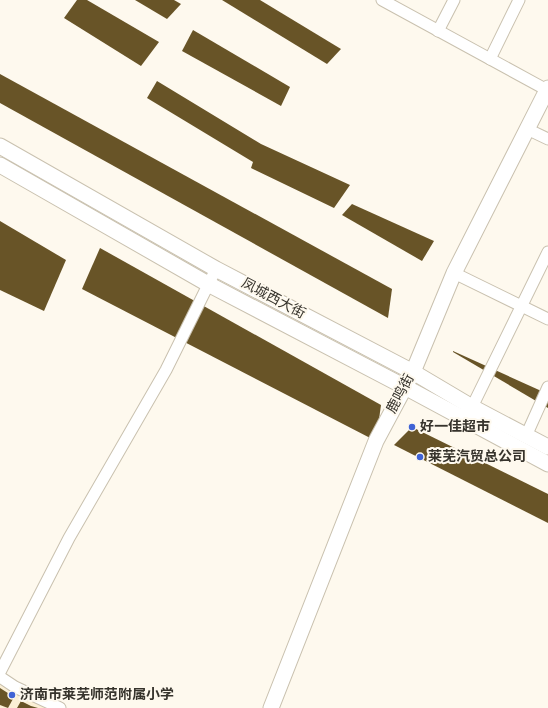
<svg xmlns="http://www.w3.org/2000/svg" width="548" height="708" font-family="Overpass,'Noto Sans SC',sans-serif">
  <style>
    .built { fill: #fbefd5 }
    .building { fill: #685427 }
    .lines { fill: none; stroke-linecap: round; stroke-linejoin: round }
    .street-casing { stroke: #c9c1af; stroke-width: 13 }
    .secondary-casing { stroke: #c9c1af; stroke-width: 17 }
    .street { stroke: #fff; stroke-width: 11 }
    .secondary { stroke: #fff; stroke-width: 15 }
    .poi-dot { fill: #4063d5; stroke: #fef9ee; stroke-width: 1.5 }
    .labels { text-anchor: middle; dominant-baseline: central; stroke-width: 4; stroke-linejoin: round; paint-order: stroke }
    .street-label { font-size: 14px; fill: #36332c; stroke: #fef9ee }
    .poi-label { font-size: 14px; font-weight: bold; fill: #36332c; stroke: #fef9ee; text-anchor: start }
  </style>
  <rect width="100%" height="100%" fill="#fef9ee"/>
  <!-- built -->
  <polygon class="built" points="0,683 48,708 0,708"/>
  <!-- building -->
  <g class="building">
    <polygon points="77,0 87,0 159,42 141,66 64,18"/>
    <polygon points="135,0 174,0 181,4 167,19"/>
    <polygon points="222,0 260,0 341,49 327,64"/>
    <polygon points="193,30 290,87 281,106 182,51"/>
    <polygon points="0,74 392,289 388,318 0,103"/>
    <polygon points="157,81 261,144 350,185 334,208 251,168 253,162 147,98"/>
    <polygon points="352,204 434,241 422,261 342,215"/>
    <polygon points="0,221 66,260 44,311 0,290"/>
    <polygon points="100,248 381,405 376,441 82,289"/>
    <polygon points="453,351 548,394 548,408 453,352"/>
    <polygon points="412,427 548,494 548,523 394,445"/>
    <polygon points="0,688 14,697 8,708 0,705"/>
    <polygon points="21,701 31,706 38,708 17,708"/>
  </g>
  <g class="lines">
    <defs>
      <g id="street">
        <polyline points="382,0 547,90"/>
        <polyline points="438,31 454,0"/>
        <polyline points="490,59 519,0"/>
        <polyline points="527,129 548,139"/>
        <polyline points="454,273 548,319"/>
        <polyline points="472,407 548,252"/>
        <polyline points="526,436 548,387"/>
        <polyline points="0,672 69,538 166,370 216,269"/>
        <polyline points="0,677 15,687 60,708"/>
      </g>
      <g id="secondary">
        <polyline points="0,146 216,269 413,372 472,407 548,447"/>
        <polyline points="0,165 208,284 405,387 548,464"/>
        <polyline points="271,708 376,441 413,372 454,273 548,88"/>
      </g>
    </defs>
    <!-- street casing -->
    <use href="#street" class="street-casing"/>
    <!-- secondary casing -->
    <use href="#secondary" class="secondary-casing"/>
    <!-- street -->
    <use href="#street" class="street"/>
    <!-- secondary -->
    <use href="#secondary" class="secondary"/>
  </g>
  <!-- markers -->
  <g class="poi-dot">
    <circle cx="412" cy="427" r="4"/>
    <circle cx="420" cy="457" r="4"/>
    <circle cx="12" cy="695" r="4"/>
  </g>
  <g class="labels">
    <!-- street labels -->
    <g class="street-label">
      <text transform="translate(273 299) rotate(28)">凤城西大街</text>
      <text transform="translate(401 394) rotate(-62)">鹿鸣街</text>
    </g>
    <!-- poi labels -->
    <g class="poi-label">
      <text x="420" y="427">好一佳超市</text>
      <text x="428" y="457">莱芜汽贸总公司</text>
      <text x="20" y="695">济南市莱芜师范附属小学</text>
    </g>
  </g>
</svg>
